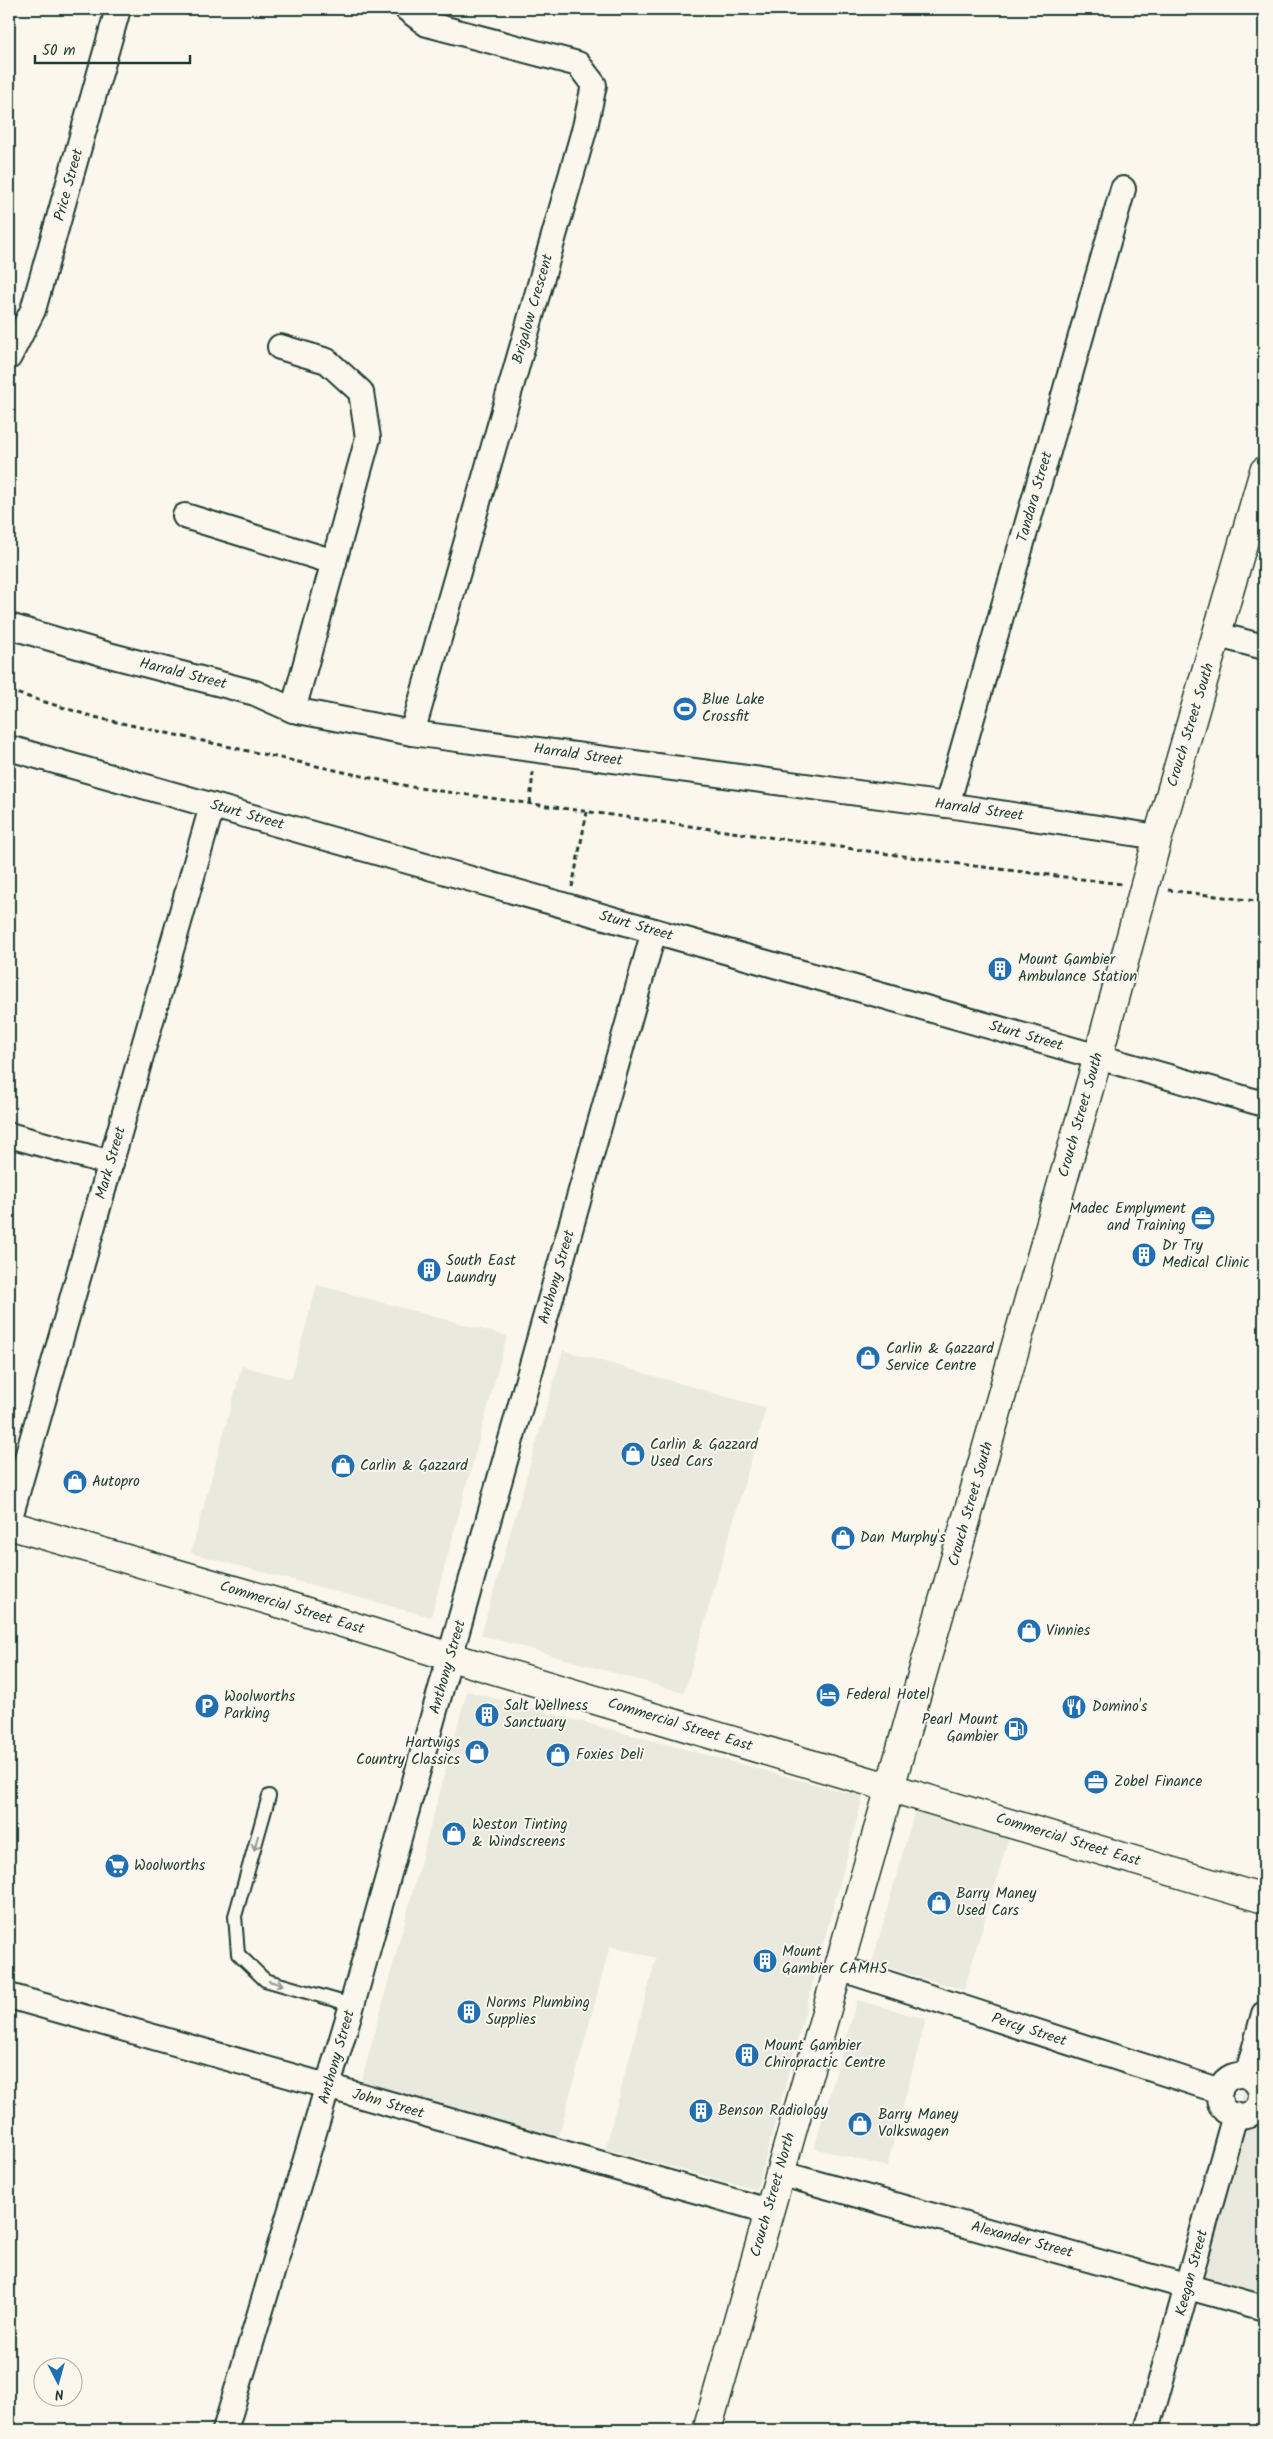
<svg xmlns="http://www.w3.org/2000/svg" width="1273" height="2439" font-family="Kalam,sans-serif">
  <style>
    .built { fill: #eae9de }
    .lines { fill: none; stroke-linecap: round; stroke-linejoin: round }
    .service-casing { stroke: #1f3d34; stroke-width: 16 }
    .minor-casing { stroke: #1f3d34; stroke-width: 28 }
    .tertiary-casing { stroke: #1f3d34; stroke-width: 31 }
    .path { stroke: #1f3d34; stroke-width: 3; stroke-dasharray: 5 4; stroke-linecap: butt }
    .service { stroke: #fbf7ec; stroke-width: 12 }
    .minor { stroke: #fbf7ec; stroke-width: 24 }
    .tertiary { stroke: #fbf7ec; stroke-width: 28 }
    .oneway { stroke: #8d9a90 }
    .labels { text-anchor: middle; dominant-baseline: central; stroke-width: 4; stroke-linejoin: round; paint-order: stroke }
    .street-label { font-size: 15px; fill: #1f3d34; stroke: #fbf7ec }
    .poi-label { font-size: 15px; fill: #1f3d34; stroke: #fbf7ec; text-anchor: start }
  </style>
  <rect width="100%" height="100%" fill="#fbf7ec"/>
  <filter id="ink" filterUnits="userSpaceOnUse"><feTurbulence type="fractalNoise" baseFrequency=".02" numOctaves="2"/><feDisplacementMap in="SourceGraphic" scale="10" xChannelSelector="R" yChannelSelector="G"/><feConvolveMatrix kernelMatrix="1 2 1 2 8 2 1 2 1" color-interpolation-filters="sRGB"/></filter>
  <g filter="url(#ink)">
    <!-- built -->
    <g class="built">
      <polygon points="317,1285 507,1336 431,1617 191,1553 242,1366 291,1379"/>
      <polygon points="563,1350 766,1408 684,1693 481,1635"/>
      <polygon points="467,1691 863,1797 757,2190 605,2149 656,1958 610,1946 559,2136 361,2083"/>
      <polygon points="915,1809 1010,1834 964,1990 872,1963"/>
      <polygon points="857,2000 926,2019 887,2167 814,2148"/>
      <polygon points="1264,2016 1264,2308 1189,2286"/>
    </g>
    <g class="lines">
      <defs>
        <polyline id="service" points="269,1796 235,1916 238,1954 265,1980 352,2005"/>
        <g id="minor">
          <polyline points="407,9 427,24 578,64 594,85 585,127 412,733"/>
          <polyline points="280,347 327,361 361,392 368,438 293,710"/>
          <polyline points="9,357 33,310 118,9"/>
          <polyline points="185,516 334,562"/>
          <polyline points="9,626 105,654 255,693 293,710 412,733 947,805 1158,837"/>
          <polyline points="1218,635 1264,647"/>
          <polyline points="9,748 1264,1104"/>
          <polyline points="947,805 1123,189"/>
          <polyline points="9,1135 111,1163"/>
          <polyline points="9,1521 212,806"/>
          <polyline points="839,1968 1220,2091"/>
          <polyline points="9,1996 768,2211"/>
          <circle cx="1240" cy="2096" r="21"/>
          <polyline points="1247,2076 1264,2014"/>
          <polyline points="779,2173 1264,2308"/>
          <polyline points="225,2430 352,2005 654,931"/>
          <polyline points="1147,2430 1235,2115"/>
        </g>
        <g id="tertiary">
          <polyline points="9,1525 282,1604 451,1657 1264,1899"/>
          <polyline points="707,2430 1098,1057 1158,837 1264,471"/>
        </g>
      </defs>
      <!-- service casing -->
      <use href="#service" class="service-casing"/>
      <!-- minor casing -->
      <use href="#minor" class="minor-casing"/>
      <!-- tertiary casing -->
      <use href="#tertiary" class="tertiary-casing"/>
      <!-- path -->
      <g class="path">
        <polyline points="9,691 94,717 412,787 975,866 1122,884"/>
        <polyline points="530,803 533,772"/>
        <polyline points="572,887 587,812"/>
        <polyline points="1168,890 1264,902"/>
      </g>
      <!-- service -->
      <use href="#service" class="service"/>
      <!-- minor -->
      <use href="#minor" class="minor"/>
      <!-- tertiary -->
      <use href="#tertiary" class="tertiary"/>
    </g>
    <!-- one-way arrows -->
    <defs><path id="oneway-shaft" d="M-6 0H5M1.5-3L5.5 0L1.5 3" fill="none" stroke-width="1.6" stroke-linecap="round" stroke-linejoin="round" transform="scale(1.25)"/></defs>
    <g class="oneway">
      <use href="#oneway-shaft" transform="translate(256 1843) rotate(106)"/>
      <use href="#oneway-shaft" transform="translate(276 1983) rotate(16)"/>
    </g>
  </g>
  <!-- icons -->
  <defs>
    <symbol id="stadium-disc" viewBox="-11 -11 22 22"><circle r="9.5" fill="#1f6fb2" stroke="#fbf7ec"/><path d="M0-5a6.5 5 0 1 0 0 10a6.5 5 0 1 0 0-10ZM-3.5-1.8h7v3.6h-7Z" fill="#fff"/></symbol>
    <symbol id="building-disc" viewBox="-11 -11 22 22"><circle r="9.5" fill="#1f6fb2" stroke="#fbf7ec"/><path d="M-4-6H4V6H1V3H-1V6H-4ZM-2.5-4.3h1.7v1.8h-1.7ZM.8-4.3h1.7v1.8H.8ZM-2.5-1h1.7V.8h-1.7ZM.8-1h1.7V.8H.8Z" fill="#fff"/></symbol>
    <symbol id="office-disc" viewBox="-11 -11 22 22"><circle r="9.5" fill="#1f6fb2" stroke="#fbf7ec"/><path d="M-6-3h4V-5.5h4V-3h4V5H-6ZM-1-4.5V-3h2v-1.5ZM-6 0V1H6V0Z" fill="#fff"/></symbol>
    <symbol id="shop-disc" viewBox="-11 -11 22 22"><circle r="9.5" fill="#1f6fb2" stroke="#fbf7ec"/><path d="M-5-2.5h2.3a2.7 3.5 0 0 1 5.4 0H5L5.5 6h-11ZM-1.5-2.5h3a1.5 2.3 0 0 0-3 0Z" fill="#fff"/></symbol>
    <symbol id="hotel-disc" viewBox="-11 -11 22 22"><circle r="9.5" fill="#1f6fb2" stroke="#fbf7ec"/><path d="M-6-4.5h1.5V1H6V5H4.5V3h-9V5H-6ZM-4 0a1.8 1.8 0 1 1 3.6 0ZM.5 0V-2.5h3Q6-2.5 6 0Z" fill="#fff"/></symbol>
    <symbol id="parking-disc" viewBox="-11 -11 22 22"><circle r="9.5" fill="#1f6fb2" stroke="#fbf7ec"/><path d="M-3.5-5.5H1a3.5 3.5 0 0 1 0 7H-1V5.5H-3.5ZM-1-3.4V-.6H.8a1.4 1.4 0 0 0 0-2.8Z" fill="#fff"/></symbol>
    <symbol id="restaurant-disc" viewBox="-11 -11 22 22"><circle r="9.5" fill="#1f6fb2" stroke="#fbf7ec"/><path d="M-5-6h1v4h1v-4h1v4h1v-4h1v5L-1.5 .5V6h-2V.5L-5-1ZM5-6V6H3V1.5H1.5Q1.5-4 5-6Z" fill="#fff"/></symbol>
    <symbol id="fuel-disc" viewBox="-11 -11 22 22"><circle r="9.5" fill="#1f6fb2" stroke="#fbf7ec"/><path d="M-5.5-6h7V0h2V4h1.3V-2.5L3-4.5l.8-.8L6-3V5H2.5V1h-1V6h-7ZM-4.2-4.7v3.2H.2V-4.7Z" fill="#fff"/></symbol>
    <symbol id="supermarket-disc" viewBox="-11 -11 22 22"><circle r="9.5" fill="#1f6fb2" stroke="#fbf7ec"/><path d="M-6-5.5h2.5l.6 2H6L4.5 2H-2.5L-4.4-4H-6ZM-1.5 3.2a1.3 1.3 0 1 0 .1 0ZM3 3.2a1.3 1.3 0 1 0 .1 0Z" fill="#fff"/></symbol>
  </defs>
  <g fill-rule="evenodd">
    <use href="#stadium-disc" x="671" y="695" width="28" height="28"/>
    <use href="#building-disc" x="986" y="955" width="28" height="28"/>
    <use href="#office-disc" x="1189" y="1204" width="28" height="28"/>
    <use href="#building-disc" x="1130" y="1241" width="28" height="28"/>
    <use href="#building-disc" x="415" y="1256" width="28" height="28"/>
    <use href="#shop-disc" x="854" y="1344" width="28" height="28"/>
    <use href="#shop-disc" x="619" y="1440" width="28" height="28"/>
    <use href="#shop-disc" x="329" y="1452" width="28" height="28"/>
    <use href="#shop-disc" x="61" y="1468" width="28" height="28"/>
    <use href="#shop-disc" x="829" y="1524" width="28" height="28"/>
    <use href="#shop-disc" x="1015" y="1617" width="28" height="28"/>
    <use href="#hotel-disc" x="814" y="1681" width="28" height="28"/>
    <use href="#parking-disc" x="193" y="1692" width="28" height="28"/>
    <use href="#restaurant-disc" x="1060" y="1693" width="28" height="28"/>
    <use href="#building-disc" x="473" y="1701" width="28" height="28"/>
    <use href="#fuel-disc" x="1002" y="1715" width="28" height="28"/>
    <use href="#shop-disc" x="463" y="1738" width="28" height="28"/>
    <use href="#shop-disc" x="544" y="1741" width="28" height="28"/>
    <use href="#office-disc" x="1082" y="1768" width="28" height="28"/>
    <use href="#shop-disc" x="440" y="1820" width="28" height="28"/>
    <use href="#supermarket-disc" x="103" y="1852" width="28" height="28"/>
    <use href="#shop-disc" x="925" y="1889" width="28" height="28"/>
    <use href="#building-disc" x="751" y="1947" width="28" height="28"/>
    <use href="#building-disc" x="455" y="1998" width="28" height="28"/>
    <use href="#building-disc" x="733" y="2041" width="28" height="28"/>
    <use href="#building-disc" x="687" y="2097" width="28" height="28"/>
    <use href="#shop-disc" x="846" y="2110" width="28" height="28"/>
  </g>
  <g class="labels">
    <!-- street labels -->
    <g class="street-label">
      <text transform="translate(69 185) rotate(-75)">Price Street</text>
      <text transform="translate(533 309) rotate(-74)">Brigalow Crescent</text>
      <text transform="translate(1035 497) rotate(-74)">Tandara Street</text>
      <text transform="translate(183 674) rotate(14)">Harrald Street</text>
      <text transform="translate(1191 725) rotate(-73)">Crouch Street South</text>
      <text transform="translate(578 755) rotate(8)">Harrald Street</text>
      <text transform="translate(979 810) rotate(8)">Harrald Street</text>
      <text transform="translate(247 815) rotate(16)">Sturt Street</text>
      <text transform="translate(636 926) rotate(16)">Sturt Street</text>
      <text transform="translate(1026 1036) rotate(16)">Sturt Street</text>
      <text transform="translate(1081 1115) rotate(-74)">Crouch Street South</text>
      <text transform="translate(111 1163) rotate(-74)">Mark Street</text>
      <text transform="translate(557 1277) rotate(-74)">Anthony Street</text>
      <text transform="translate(971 1504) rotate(-74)">Crouch Street South</text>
      <text transform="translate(292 1608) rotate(17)">Commercial Street East</text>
      <text transform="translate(448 1667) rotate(-74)">Anthony Street</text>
      <text transform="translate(680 1725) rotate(17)">Commercial Street East</text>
      <text transform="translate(1068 1840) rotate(17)">Commercial Street East</text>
      <text transform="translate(1029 2030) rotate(18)">Percy Street</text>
      <text transform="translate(337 2057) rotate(-74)">Anthony Street</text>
      <text transform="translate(388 2104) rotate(16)">John Street</text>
      <text transform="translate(773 2195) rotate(-74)">Crouch Street North</text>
      <text transform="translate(1022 2240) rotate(15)">Alexander Street</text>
      <text transform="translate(1192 2273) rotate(-75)">Keegan Street</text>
    </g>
    <!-- poi labels -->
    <g class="poi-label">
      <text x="702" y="700">Blue Lake<tspan x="702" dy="17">Crossfit</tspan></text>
      <text x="1018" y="960">Mount Gambier<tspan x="1018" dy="17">Ambulance Station</tspan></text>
      <text x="1186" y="1209" text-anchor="end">Madec Emplyment<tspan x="1186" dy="17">and Training</tspan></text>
      <text x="1162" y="1246">Dr Try<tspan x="1162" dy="17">Medical Clinic</tspan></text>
      <text x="446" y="1261">South East<tspan x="446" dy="17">Laundry</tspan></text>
      <text x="886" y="1349">Carlin &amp; Gazzard<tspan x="886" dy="17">Service Centre</tspan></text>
      <text x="650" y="1445">Carlin &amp; Gazzard<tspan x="650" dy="17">Used Cars</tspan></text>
      <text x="360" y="1466">Carlin &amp; Gazzard</text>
      <text x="92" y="1482">Autopro</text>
      <text x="860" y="1538">Dan Murphy's</text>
      <text x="1046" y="1631">Vinnies</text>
      <text x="846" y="1695">Federal Hotel</text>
      <text x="224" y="1697">Woolworths<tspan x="224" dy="17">Parking</tspan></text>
      <text x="504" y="1706">Salt Wellness<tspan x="504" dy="17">Sanctuary</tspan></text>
      <text x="1092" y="1707">Domino's</text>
      <text x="998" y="1720" text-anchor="end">Pearl Mount<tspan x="998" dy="17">Gambier</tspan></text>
      <text x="460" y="1743" text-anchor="end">Hartwigs<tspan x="460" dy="17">Country Classics</tspan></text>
      <text x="576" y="1755">Foxies Deli</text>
      <text x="1114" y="1782">Zobel Finance</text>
      <text x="472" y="1825">Weston Tinting<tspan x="472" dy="17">&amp; Windscreens</tspan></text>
      <text x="134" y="1866">Woolworths</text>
      <text x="956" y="1894">Barry Maney<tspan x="956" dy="17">Used Cars</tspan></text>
      <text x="782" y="1952">Mount<tspan x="782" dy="17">Gambier CAMHS</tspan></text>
      <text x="486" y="2003">Norms Plumbing<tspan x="486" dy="17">Supplies</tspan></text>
      <text x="764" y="2046">Mount Gambier<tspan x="764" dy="17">Chiropractic Centre</tspan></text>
      <text x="718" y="2111">Benson Radiology</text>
      <text x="878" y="2115">Barry Maney<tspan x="878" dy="17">Volkswagen</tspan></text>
    </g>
  </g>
  <!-- margin -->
  <rect width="1273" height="2439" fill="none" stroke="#fbf7ec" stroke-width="30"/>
  <rect x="15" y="15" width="1243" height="2409" fill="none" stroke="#1f3d34" stroke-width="2" filter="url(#ink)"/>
  <!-- north arrow -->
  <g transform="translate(58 2382) rotate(174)"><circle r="24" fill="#fbf7ec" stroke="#a3ada2"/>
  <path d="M0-4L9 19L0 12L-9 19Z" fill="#1f6fb2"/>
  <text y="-8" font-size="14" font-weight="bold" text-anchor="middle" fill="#1f3d34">N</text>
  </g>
  <!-- scale -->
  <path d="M35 55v8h155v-8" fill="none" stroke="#1f3d34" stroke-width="2.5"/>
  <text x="42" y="55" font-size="15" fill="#1f3d34" stroke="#fbf7ec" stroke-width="4" paint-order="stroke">50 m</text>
</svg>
